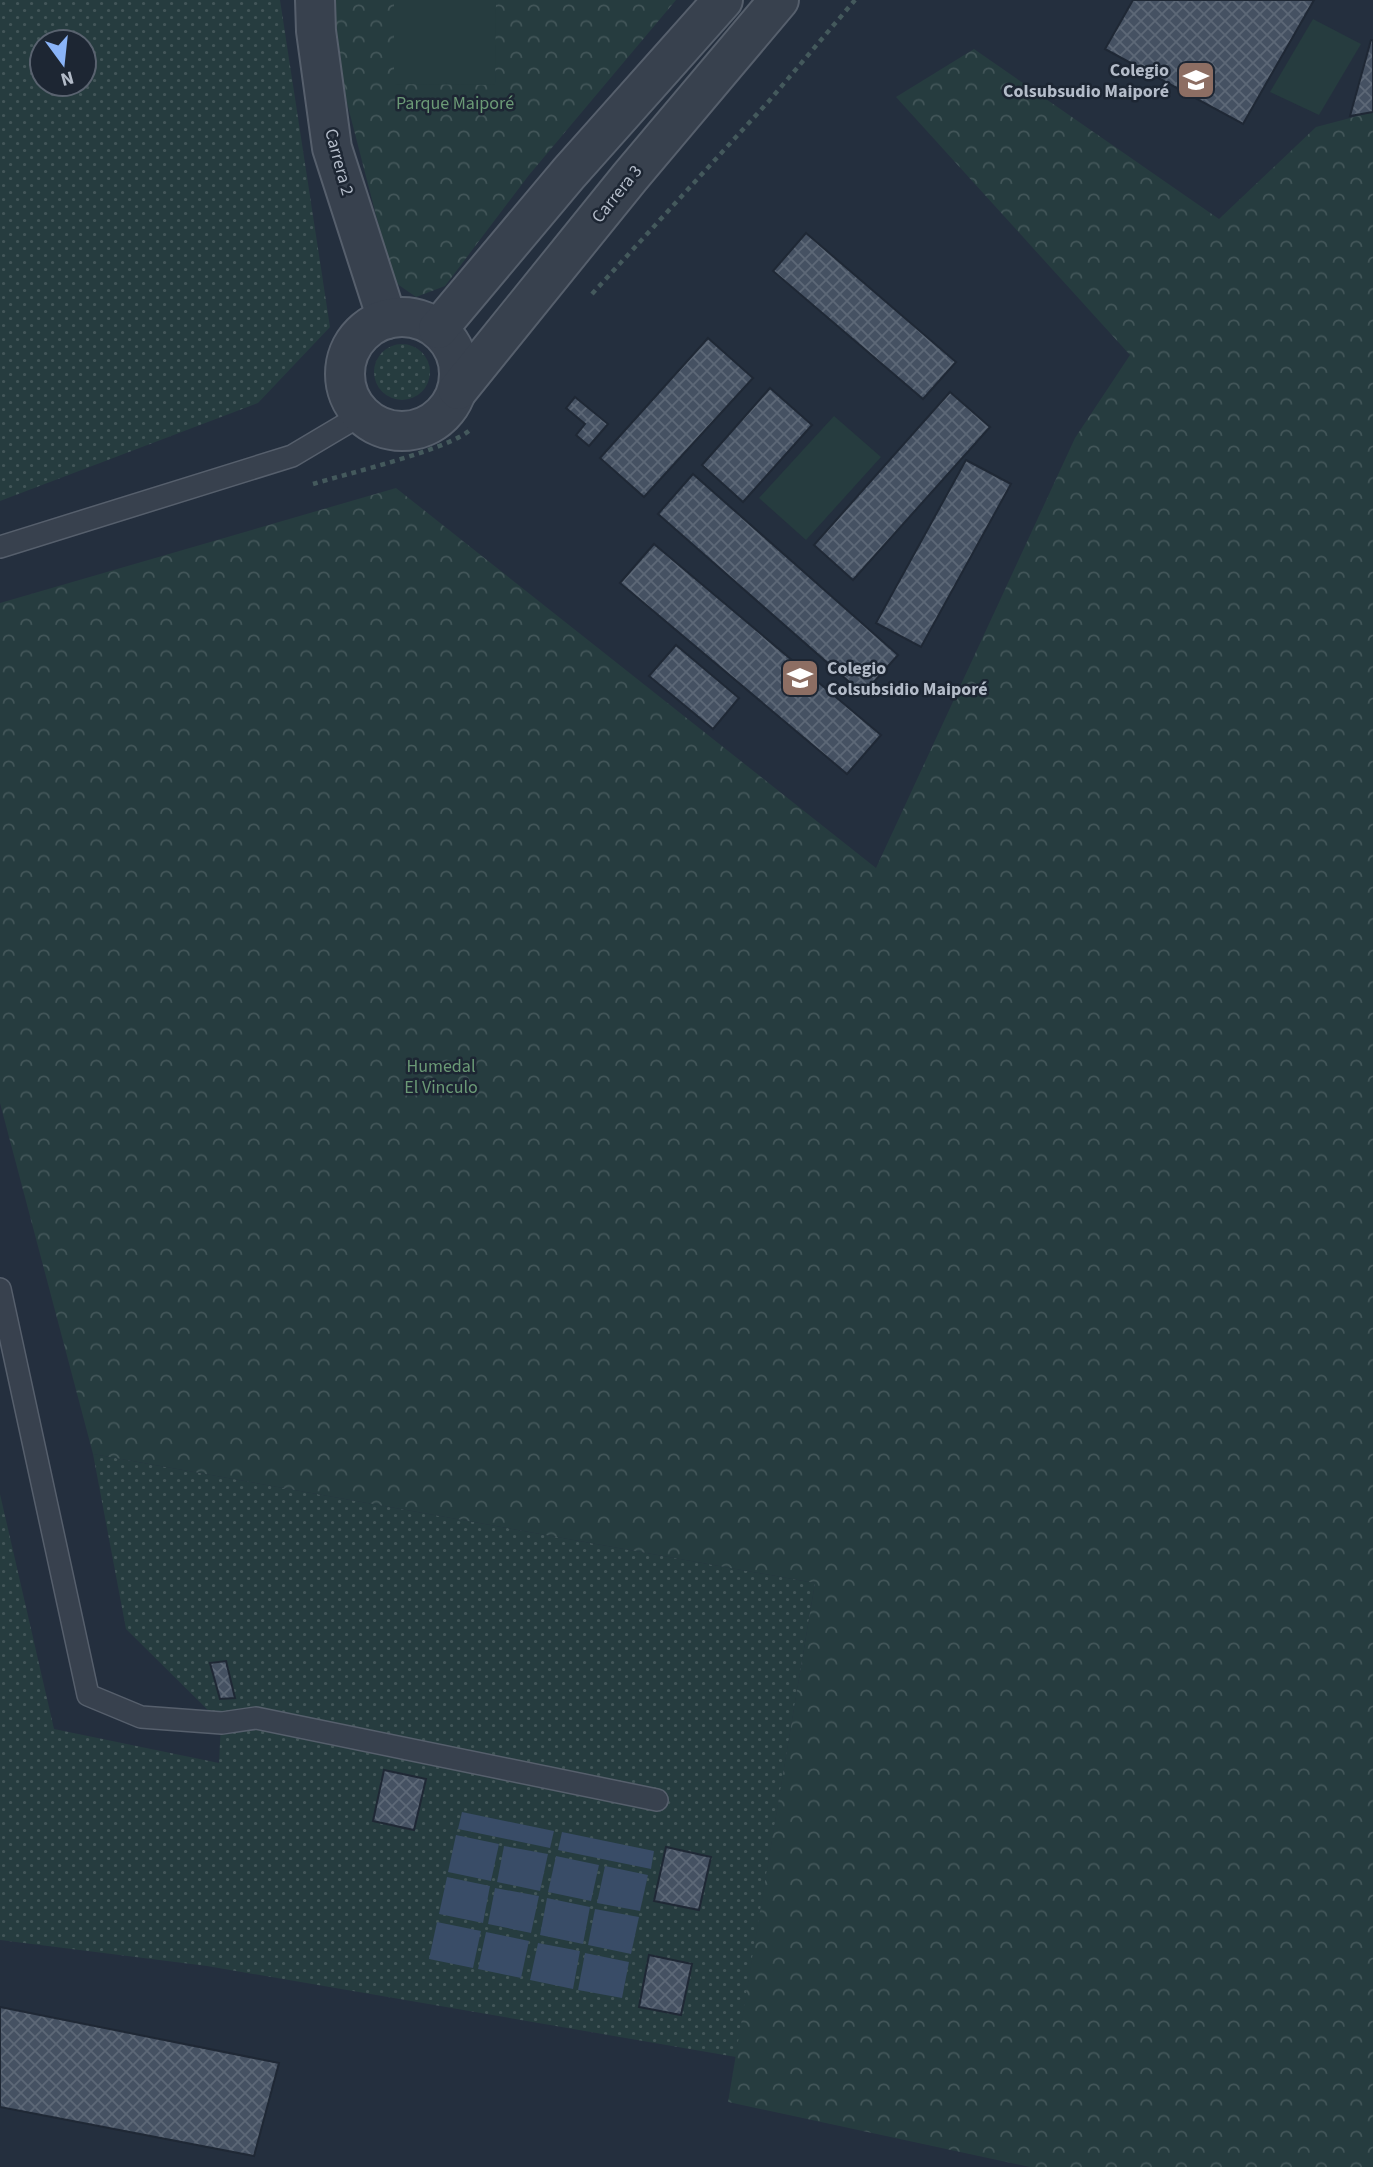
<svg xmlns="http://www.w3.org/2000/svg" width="1373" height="2167" font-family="'Source Sans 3',sans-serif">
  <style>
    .grass { fill: url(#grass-dots); fill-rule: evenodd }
    .park { fill: url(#park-crowns) }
    .pitch { fill: #263c3f }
    .water { fill: #394c67 }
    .building { fill: url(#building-cross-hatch); stroke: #1f2835; stroke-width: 2 }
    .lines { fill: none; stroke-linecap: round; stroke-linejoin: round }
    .lane-casing { stroke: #565f6c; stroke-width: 24 }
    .street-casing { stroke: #565f6c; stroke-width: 42 }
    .path { stroke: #44595c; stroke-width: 4.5; stroke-dasharray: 5 5; stroke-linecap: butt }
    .lane { stroke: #38414e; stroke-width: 21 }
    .street { stroke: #38414e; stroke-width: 38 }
    .labels { text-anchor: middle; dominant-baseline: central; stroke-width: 5; stroke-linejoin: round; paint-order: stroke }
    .poi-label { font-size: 18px; font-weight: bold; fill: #b4bcc9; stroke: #1d2633; text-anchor: end }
    .park-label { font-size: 18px; fill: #6b9a76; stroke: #1d2633 }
    .street-label { font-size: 18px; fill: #b4bcc9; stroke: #1d2633 }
  </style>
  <defs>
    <pattern id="grass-dots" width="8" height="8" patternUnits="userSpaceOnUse" patternTransform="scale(1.75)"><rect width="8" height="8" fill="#263c3f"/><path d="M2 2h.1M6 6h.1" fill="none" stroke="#435659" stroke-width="1.8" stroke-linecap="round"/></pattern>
    <pattern id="park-crowns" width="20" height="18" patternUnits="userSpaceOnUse" patternTransform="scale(1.75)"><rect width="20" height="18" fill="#263c3f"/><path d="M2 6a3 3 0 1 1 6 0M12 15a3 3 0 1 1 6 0" fill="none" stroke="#435659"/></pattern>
    <pattern id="building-cross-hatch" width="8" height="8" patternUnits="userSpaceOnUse" patternTransform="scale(1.75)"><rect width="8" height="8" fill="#455162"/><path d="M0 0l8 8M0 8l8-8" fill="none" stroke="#5d6877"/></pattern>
  </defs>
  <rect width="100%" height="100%" fill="#242f3e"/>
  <!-- grass -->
  <g class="grass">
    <path d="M0 0H280L330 327 258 403 0 501ZM42 42H84V84H42Z"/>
    <circle cx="402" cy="372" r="28"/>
    <polygon points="93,1454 815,1583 736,2057 207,1966 0,1940 0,1494 54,1729 219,1763 221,1723 126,1629"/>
  </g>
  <!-- park -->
  <g class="park">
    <polygon points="335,0 676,0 529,175 445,286 416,297 393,281 338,68"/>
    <polygon points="974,49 1219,219 1316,127 1373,112 1373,2167 1030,2167 728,2102 815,1583 93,1454 0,1103 0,603 396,488 876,868 1075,438 1130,355 896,97"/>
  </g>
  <!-- pitch -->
  <g class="pitch">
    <polygon points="394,0 496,0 495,85 394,84"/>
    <polygon points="1313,19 1361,44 1319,115 1270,92"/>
    <polygon points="834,416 881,457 806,540 759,498"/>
  </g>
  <!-- water -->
  <g class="water">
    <polygon points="462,1812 554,1831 550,1848 458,1829"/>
    <polygon points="562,1832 654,1851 651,1869 558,1850"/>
    <polygon points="456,1835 499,1844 491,1881 448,1872"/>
    <polygon points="504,1846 548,1854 540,1891 497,1882"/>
    <polygon points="556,1856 599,1865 591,1901 548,1892"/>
    <polygon points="605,1866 648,1875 640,1911 597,1903"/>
    <polygon points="447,1877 490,1886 483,1923 439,1914"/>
    <polygon points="495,1888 539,1896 531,1933 488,1924"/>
    <polygon points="547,1898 590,1907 583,1944 540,1935"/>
    <polygon points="595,1909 639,1917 631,1954 588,1945"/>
    <polygon points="437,1922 481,1931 473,1968 429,1959"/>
    <polygon points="486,1932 529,1941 521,1978 478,1969"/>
    <polygon points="538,1943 580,1951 573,1989 530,1980"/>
    <polygon points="585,1953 629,1962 622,1998 578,1990"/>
  </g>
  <!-- building -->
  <g class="building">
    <polygon points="1133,0 1314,0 1243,124 1105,49"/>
    <polygon points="1371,40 1373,40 1373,112 1350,116"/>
    <polygon points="806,233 956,362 923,399 773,271"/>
    <polygon points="708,338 753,378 644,497 600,458"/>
    <polygon points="770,388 812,425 743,502 702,465"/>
    <polygon points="950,392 990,427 853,580 814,545"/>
    <polygon points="575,397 608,424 589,446 576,435 585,424 566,408"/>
    <polygon points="966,460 1011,484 921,647 876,623"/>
    <polygon points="693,474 898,655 863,694 658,514"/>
    <polygon points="654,544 881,735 847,774 620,583"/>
    <polygon points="676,645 739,698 713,729 649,676"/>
    <polygon points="226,1661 235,1698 220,1699 210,1663"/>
    <polygon points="384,1770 426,1779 414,1830 373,1821"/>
    <polygon points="666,1847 711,1857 699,1910 654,1901"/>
    <polygon points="649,1955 692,1964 681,2015 639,2007"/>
    <polygon points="0,2007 279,2063 254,2156 0,2107"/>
  </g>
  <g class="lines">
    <defs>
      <g id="lane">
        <polyline points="0,547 292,456 361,415"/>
        <polyline points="0,1289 88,1695 141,1717 222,1723 256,1718 657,1800"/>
      </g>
      <g id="street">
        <polyline points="315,0 316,31 332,148 387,319"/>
        <circle cx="402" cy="374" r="57"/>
        <polyline points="438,329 569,173 723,0"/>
        <polyline points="458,390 630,177 779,0"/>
      </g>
    </defs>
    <!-- lane casing -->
    <use href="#lane" class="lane-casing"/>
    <!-- street casing -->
    <use href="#street" class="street-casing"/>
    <!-- path -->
    <g class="path">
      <polyline points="592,294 769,101 855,0"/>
      <path d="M313 484C345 474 453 449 472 428"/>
    </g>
    <!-- lane -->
    <use href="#lane" class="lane"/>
    <!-- street -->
    <use href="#street" class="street"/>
  </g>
  <!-- icons -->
  <defs>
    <symbol id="school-square" viewBox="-11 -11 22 22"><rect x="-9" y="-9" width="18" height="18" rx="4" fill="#8d6e63" stroke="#1d2633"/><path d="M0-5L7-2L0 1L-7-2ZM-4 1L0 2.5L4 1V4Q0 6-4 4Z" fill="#fff"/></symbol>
  </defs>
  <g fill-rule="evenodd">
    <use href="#school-square" x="1174" y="58" width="44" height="44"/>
    <use href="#school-square" x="778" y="656" width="44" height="44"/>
  </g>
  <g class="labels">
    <!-- poi labels -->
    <g class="poi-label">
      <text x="1169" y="70">Colegio<tspan x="1169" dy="21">Colsubsudio Maiporé</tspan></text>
      <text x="827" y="668" text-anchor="start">Colegio<tspan x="827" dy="21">Colsubsidio Maiporé</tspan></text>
    </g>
    <!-- park labels -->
    <g class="park-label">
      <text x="455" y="103">Parque Maiporé</text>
      <text x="441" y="1066">Humedal<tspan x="441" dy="21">El Vinculo</tspan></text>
    </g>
    <!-- street labels -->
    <g class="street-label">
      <text transform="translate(339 162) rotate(75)">Carrera 2</text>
      <text transform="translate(617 194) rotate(-51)">Carrera 3</text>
    </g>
  </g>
  <!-- north arrow -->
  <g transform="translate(63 63) rotate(165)"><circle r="33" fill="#1d2633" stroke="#59626f" stroke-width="2"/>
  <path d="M0-5L12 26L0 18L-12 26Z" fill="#8ab4f8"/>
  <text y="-10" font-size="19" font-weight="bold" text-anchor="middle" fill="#b4bcc9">N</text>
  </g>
</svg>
